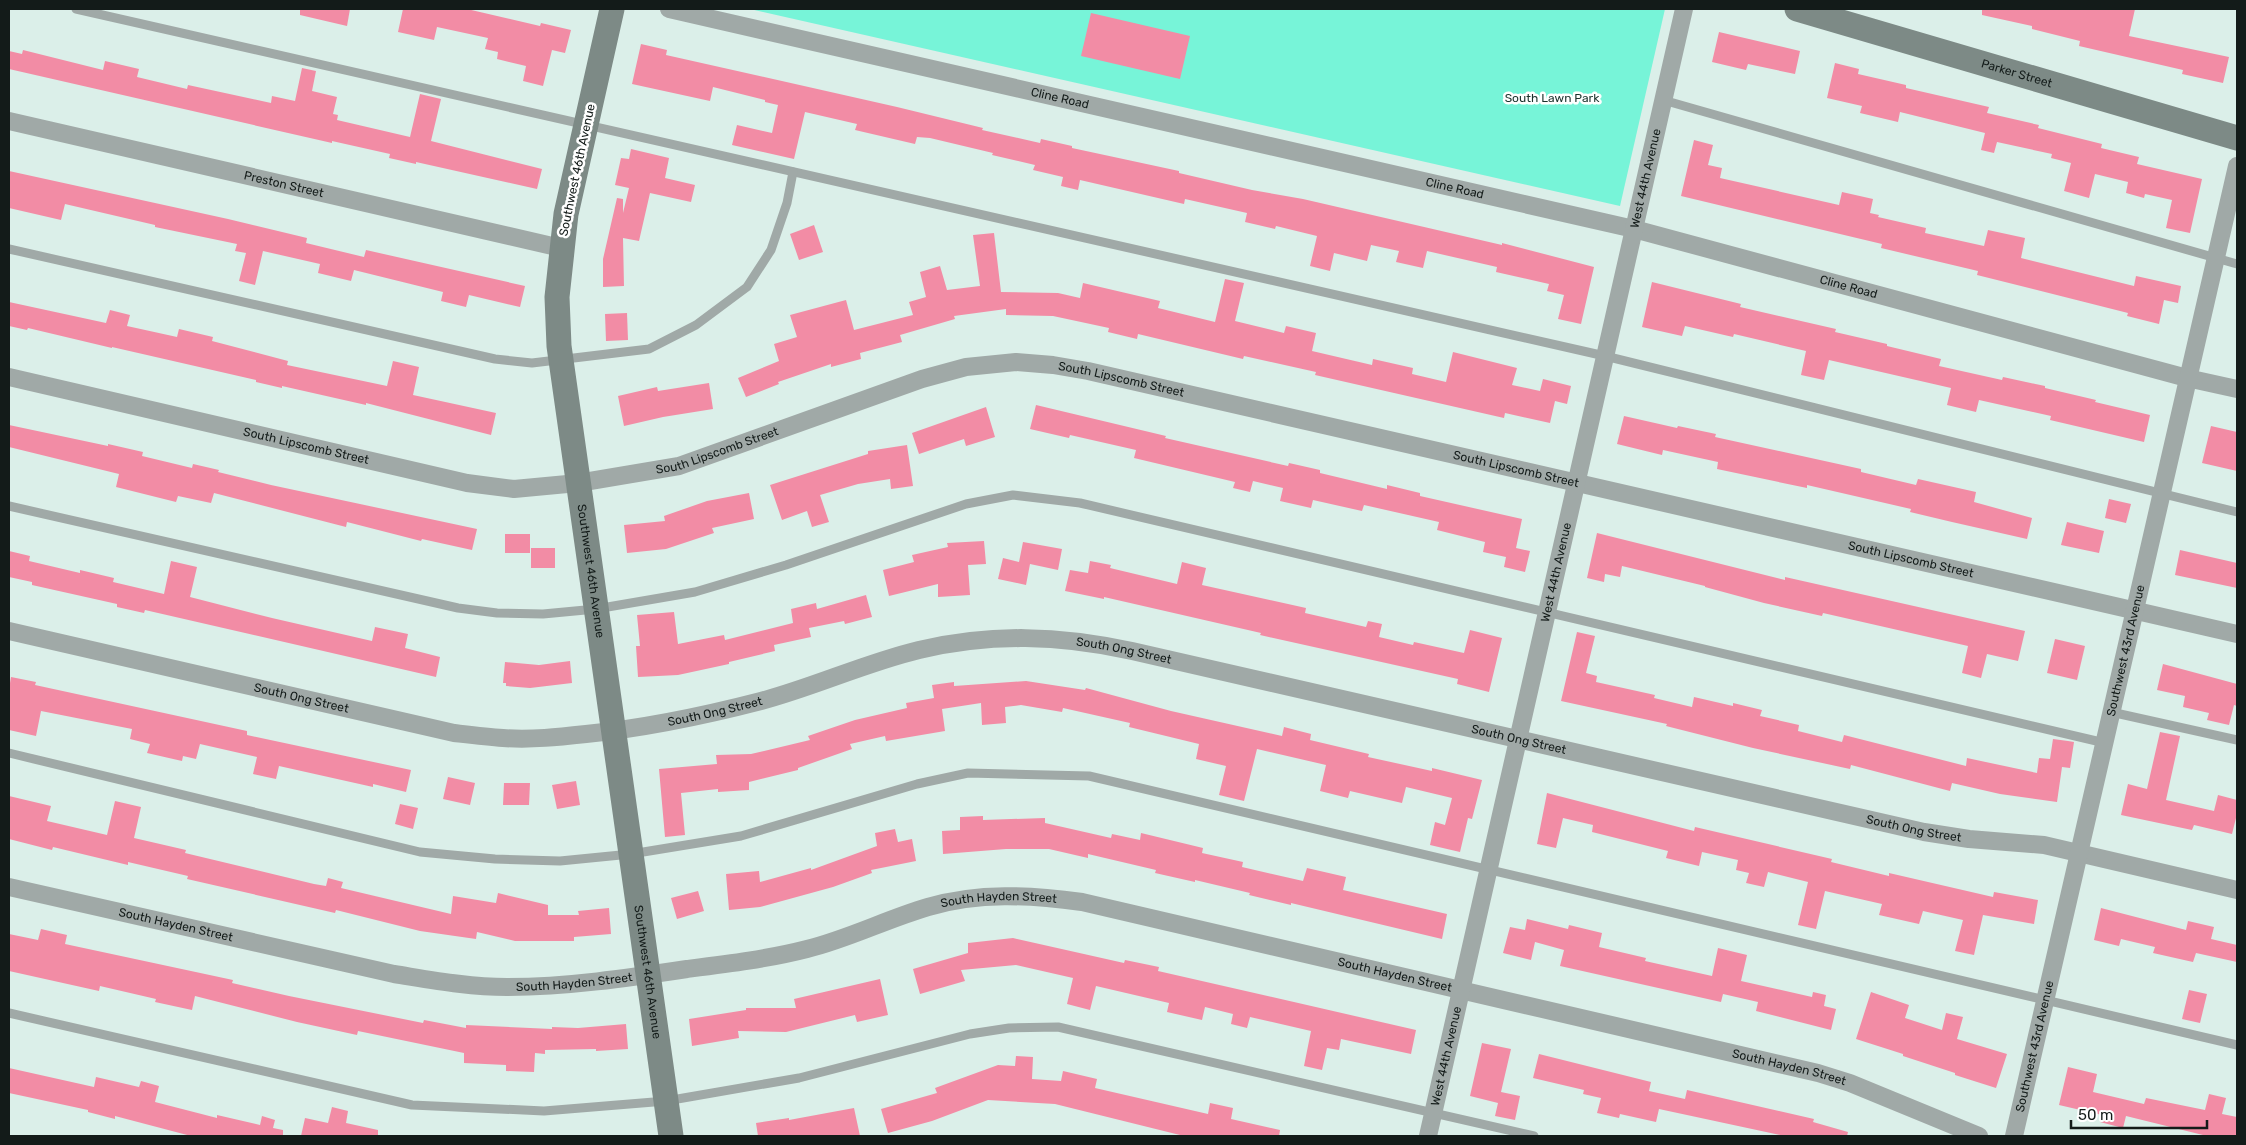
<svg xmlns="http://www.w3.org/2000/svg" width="2246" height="1145" font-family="Rubik,sans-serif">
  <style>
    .green { fill: #77f4d8 }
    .building { fill: #f28ca5 }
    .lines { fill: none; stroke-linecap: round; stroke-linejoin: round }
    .lane { stroke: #a0a9a7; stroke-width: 9 }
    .street { stroke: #a0a9a7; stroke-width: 18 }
    .secondary { stroke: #7d8a86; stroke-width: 25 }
    .labels { text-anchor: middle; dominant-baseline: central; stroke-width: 5; stroke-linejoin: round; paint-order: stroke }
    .street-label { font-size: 12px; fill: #131b19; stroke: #fff }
    .park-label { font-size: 12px; fill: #1a312b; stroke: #fff }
  </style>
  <rect width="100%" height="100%" fill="#dbefe9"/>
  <!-- green -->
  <polygon class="green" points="750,9 1665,9 1620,206"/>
  <!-- building -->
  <g class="building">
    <polygon points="300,9 350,9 347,26 300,15"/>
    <polygon points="403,9 467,9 540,26 541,23 571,30 565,53 552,50 543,86 523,81 526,66 497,59 498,52 485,49 488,38 437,27 434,40 398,32"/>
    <polygon points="1982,9 2135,9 2129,36 2229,57 2223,83 2182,74 2183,70 2079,46 2080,41 2032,29 2032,26 1982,15"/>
    <polygon points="1091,13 1190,36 1180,79 1081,56"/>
    <polygon points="1719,32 1800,51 1795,74 1748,64 1746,70 1712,62"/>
    <polygon points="641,44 667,50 666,55 897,107 983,128 982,130 1040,143 1041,139 1072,146 1072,148 1179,171 1179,173 1252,190 1303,199 1502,245 1502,243 1594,267 1581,324 1558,319 1564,295 1547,291 1549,284 1496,272 1497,267 1427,251 1423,268 1396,262 1399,251 1371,245 1367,261 1334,253 1330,271 1310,266 1317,236 1276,226 1275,229 1245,222 1247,213 1185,199 1184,204 1080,180 1078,190 1061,186 1063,177 1033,170 1035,165 992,155 993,153 930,138 917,137 915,144 855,130 857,124 805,112 794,159 732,145 737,125 772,133 778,105 765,102 765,100 713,87 710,101 632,84"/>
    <polygon points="23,50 103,70 105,61 139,69 137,77 187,89 188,85 271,103 272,96 295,101 302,68 316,71 312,91 337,97 333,114 338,115 337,120 410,137 420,94 441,99 431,141 542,169 537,189 416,162 416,164 389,158 390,154 332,141 332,143 9,69 9,51 22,54"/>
    <polygon points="1835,63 1859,69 1858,74 1906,85 1906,88 1989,107 1987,113 2039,125 2038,128 2102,144 2101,148 2139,157 2137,164 2202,179 2190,233 2166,228 2172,200 2145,194 2144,198 2126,193 2128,182 2095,174 2089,198 2064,191 2071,163 2051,158 2052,154 1997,142 1994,153 1981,150 1985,133 1900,112 1898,122 1860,113 1862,106 1827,98"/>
    <polygon points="1694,140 1713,145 1708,165 1722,168 1720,178 1839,205 1842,192 1873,199 1870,213 1879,215 1878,217 1926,228 1925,233 1984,246 1988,230 2025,238 2021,258 2134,286 2136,276 2181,286 2178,303 2164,300 2159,324 2127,316 2128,313 1977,275 1978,271 1881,248 1882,244 1681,196"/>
    <polygon points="631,149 669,158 665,178 695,185 691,202 650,193 639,241 623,238 624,286 603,287 603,259 617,198 623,199 623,213 629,188 615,185 621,158 629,159"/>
    <polygon points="9,171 228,219 307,238 306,243 364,257 366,250 525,286 520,307 469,295 466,307 441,301 443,292 354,270 351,281 318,273 320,264 263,251 255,285 239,281 246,253 235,251 237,244 155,227 155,225 65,204 61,220 9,208"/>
    <polygon points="814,225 823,252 799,260 790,234"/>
    <polygon points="994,233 1001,292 1058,293 1080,298 1083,283 1160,301 1158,308 1215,322 1225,279 1244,283 1235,321 1284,333 1286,326 1316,333 1312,351 1372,365 1373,359 1413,368 1412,374 1446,382 1453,352 1517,368 1512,385 1540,391 1543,379 1571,386 1567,404 1555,401 1550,423 1505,413 1504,418 1315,375 1316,372 1244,356 1243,359 1138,334 1137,339 1108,332 1109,328 1053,316 1006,315 1006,309 954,316 955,319 900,335 902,342 860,353 861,359 831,367 831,364 778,382 779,384 746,397 738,378 779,361 774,344 797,337 790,315 846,300 854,330 913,315 909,302 926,297 920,272 940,266 947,290 980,286 973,235"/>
    <polygon points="1652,282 1741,304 1740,307 1836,329 1835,332 1887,344 1887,346 1941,359 1939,366 2002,380 2003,377 2045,386 2045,388 2096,400 2095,402 2150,415 2144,442 2050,420 2051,416 1979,400 1976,412 1947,405 1951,388 1829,360 1824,380 1801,375 1806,351 1734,334 1733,337 1685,326 1682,336 1642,327"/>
    <polygon points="9,302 106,323 110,310 130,315 127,326 177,337 179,329 213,337 212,341 288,361 287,365 387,386 393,361 419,367 413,395 496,413 491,435 366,403 366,405 282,386 282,388 256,382 256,380 112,347 112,348 28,328 27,330 9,326"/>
    <polygon points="627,313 628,340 606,341 605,314"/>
    <polygon points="709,383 713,409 663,417 624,426 618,396 657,387 658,391"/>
    <polygon points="1036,405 1166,436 1165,438 1288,466 1289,463 1320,470 1320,473 1387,489 1387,485 1420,493 1420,496 1522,519 1516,548 1530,551 1525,572 1504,567 1506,557 1483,552 1485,542 1437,530 1439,522 1364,505 1362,511 1313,500 1311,508 1280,501 1283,488 1253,481 1250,492 1233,488 1235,482 1134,458 1136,450 1070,435 1069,438 1030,429"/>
    <polygon points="986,407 995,437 966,446 964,439 919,454 912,433"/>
    <polygon points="1624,416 1677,428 1678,426 1716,434 1715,437 1861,469 1861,472 1916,485 1918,479 1976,492 1974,502 2032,518 2027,539 1952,522 1910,512 1911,509 1807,485 1807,488 1717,469 1718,462 1663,450 1662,455 1617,444"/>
    <polygon points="9,425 108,446 108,444 143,452 142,456 192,468 193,464 219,470 218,472 271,485 477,529 472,550 422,539 421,541 347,522 346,527 214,493 211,503 178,496 176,502 116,487 119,474 9,447"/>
    <polygon points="2211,426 2237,432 2237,471 2202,463"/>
    <polygon points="907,445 913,486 891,489 890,479 858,484 820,495 829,522 812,527 807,511 782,520 770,485 868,454 868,451"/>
    <polygon points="749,493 754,519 712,528 714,533 666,549 627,553 624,525 665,521 664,516 707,501"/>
    <polygon points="2109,499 2131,504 2126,523 2105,518"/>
    <polygon points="2067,522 2104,531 2099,553 2061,545"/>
    <polygon points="1597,533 1785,580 1785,577 2025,631 2018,661 1987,654 1981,678 1962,673 1968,646 1823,613 1822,616 1764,603 1705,587 1705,586 1622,566 1620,577 1605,574 1604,582 1587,578"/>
    <rect x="505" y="534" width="25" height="19"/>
    <polygon points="984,541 986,564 968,565 970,595 938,597 938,584 889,596 883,570 914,562 912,555 948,547 947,543"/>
    <polygon points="1023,542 1062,549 1058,570 1030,564 1026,585 998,579 1003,558 1019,562"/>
    <rect x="531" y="548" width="24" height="20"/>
    <polygon points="2180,550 2237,563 2237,588 2175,575"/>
    <polygon points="9,551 30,556 29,561 80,573 80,570 114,578 113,582 164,594 171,561 197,567 190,597 272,618 372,641 375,627 408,634 405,648 440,657 436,677 145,610 144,613 117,607 117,604 32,585 32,582 9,577"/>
    <polygon points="1090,561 1111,565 1110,568 1177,584 1182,562 1206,568 1202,585 1306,608 1305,613 1366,627 1368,621 1382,624 1379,637 1413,645 1414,642 1464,653 1470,630 1502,638 1489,692 1457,684 1458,679 1260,635 1261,633 1104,597 1104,599 1065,591 1070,570 1088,573"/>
    <polygon points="866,595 872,617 845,624 844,621 809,628 811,637 774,645 775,651 729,662 729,664 678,675 638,677 636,646 640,646 637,615 674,612 678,644 724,635 725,640 793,623 791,609 816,603 817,609"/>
    <polygon points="1577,632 1595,636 1586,673 1597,676 1596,682 1655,695 1654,698 1692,707 1694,697 1733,706 1733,703 1762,710 1760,716 1799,725 1798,731 1842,742 1844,735 1966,766 1967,758 2037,773 2039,758 2050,759 2053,739 2068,741 2074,742 2070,768 2062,767 2057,802 2000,794 1952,783 1950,791 1851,765 1850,769 1753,748 1666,726 1667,724 1561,701"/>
    <polygon points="2055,639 2085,646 2077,680 2047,673"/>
    <polygon points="570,661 572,683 530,688 506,686 506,683 503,683 505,662 539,665"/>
    <polygon points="2163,664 2237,684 2237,706 2234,705 2229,725 2207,720 2209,713 2183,707 2185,696 2157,690"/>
    <polygon points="11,677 36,682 35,685 247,731 247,735 411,770 406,792 373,784 373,787 279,766 276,779 253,774 257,757 200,744 196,759 183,756 182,761 147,753 150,744 130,739 132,729 41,711 36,736 9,730 9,689"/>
    <polygon points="1026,681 1085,690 1086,688 1171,711 1282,736 1284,727 1311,734 1310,740 1369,754 1368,757 1432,771 1432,768 1482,780 1472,819 1468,818 1460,852 1430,845 1435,822 1445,825 1452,798 1406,787 1402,803 1350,791 1348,798 1320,791 1326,765 1257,749 1244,801 1219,795 1226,766 1196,759 1199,744 1129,727 1130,723 1063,708 1062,712 1021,705 1005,707 1006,723 982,725 981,703 942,709 945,731 886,741 885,736 850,744 852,749 798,768 798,770 749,782 749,790 718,792 718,789 681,793 685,835 665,837 659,769 717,764 716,755 751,754 810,740 808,736 855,720 907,708 906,703 934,698 932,685 954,682 954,686"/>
    <polygon points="2160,732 2180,736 2166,800 2214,811 2218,795 2237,800 2237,814 2232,834 2194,825 2192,830 2121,815 2128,784 2147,789"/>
    <polygon points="448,777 475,783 470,805 443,799"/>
    <polygon points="576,781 580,805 557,809 552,785"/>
    <polygon points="504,783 530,783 529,805 503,805"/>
    <polygon points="1547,793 1694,831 1695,827 1832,859 1831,862 1889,876 1889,873 1993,897 1994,892 2038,900 2034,924 1983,915 1974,955 1955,951 1963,920 1923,911 1919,924 1879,915 1882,904 1825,891 1816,929 1798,925 1808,882 1768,872 1764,887 1746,883 1749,873 1736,870 1738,860 1702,852 1699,866 1666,858 1668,851 1592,832 1593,825 1563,818 1556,848 1537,844"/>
    <polygon points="9,796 51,806 47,821 107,835 115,801 141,807 134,838 186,850 185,853 314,884 326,886 328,878 343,882 341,888 451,914 453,896 496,903 498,893 548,905 548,915 579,915 578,911 609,908 611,934 574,937 574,941 515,941 477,932 476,939 420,931 336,910 335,913 187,879 188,876 128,862 128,865 53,847 52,850 9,839"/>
    <polygon points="400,804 418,808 413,829 395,824"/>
    <polygon points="983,816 983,820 1045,818 1045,823 1111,838 1112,834 1140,840 1141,833 1203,848 1202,853 1243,862 1242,867 1303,881 1307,868 1346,877 1343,890 1447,914 1442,939 1291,903 1291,905 1249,895 1250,893 1195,880 1195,882 1155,873 1156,870 1088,854 1088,858 1049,849 1006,849 943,854 942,831 960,830 960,817"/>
    <polygon points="895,829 898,842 912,839 916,861 871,870 872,873 833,887 760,907 729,910 726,874 759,871 760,882 811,868 811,870 877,846 875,833"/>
    <polygon points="698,891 704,911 677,919 671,898"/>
    <polygon points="2101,908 2186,930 2188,921 2214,927 2211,939 2237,945 2237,962 2196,953 2193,962 2153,953 2155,947 2121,939 2119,946 2094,940"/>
    <polygon points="1527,919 1568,929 1569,925 1602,933 1599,947 1646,958 1645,961 1712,976 1718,948 1747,955 1741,981 1812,997 1813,992 1826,995 1824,1006 1836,1009 1831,1030 1756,1011 1758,1002 1723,994 1721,1002 1560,966 1564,950 1535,942 1531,960 1503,953 1510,927 1525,930"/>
    <polygon points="41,929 67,935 65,944 233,980 232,983 289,996 423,1023 424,1020 466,1028 466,1025 552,1029 552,1027 578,1028 626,1024 628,1049 596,1051 596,1049 545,1050 545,1054 535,1053 534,1072 506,1071 506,1065 464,1063 464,1053 358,1031 357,1035 297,1022 195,996 192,1010 155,1002 156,999 100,986 99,991 9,971 9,934 38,940"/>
    <polygon points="1013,938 1124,963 1125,960 1159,967 1158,971 1416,1030 1411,1054 1341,1039 1339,1050 1327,1048 1322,1070 1304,1066 1311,1031 1250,1017 1247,1028 1231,1024 1233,1014 1205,1007 1202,1020 1167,1012 1169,1003 1096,986 1090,1010 1067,1004 1073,978 1016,965 961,970 965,981 920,994 913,969 968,953 968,943"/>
    <polygon points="880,979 888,1015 857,1022 855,1015 786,1032 738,1031 739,1038 692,1046 689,1019 746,1010 746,1008 796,1008 794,999"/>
    <polygon points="2189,990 2207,994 2200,1023 2182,1019"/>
    <polygon points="1871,992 1909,1005 1905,1018 1942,1030 1946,1013 1963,1017 1957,1039 2007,1054 1996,1088 1955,1075 1955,1073 1903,1056 1903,1054 1856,1039"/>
    <polygon points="1482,1043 1511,1049 1501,1092 1520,1096 1515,1120 1495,1116 1498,1103 1470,1096"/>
    <polygon points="1539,1054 1651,1082 1649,1091 1685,1099 1687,1090 1814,1119 1813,1122 1848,1132 1847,1136 1785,1136 1659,1109 1656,1122 1620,1114 1619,1118 1597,1113 1601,1098 1583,1094 1584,1090 1533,1078"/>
    <polygon points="1016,1056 1033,1057 1032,1079 1061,1081 1063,1071 1097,1079 1095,1088 1208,1114 1210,1103 1233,1108 1231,1119 1280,1130 1279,1136 1184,1136 1055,1104 988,1100 932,1121 888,1133 881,1109 937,1093 935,1088 998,1065 1015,1066"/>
    <polygon points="2068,1067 2097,1074 2093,1092 2144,1104 2146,1098 2205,1110 2209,1094 2226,1098 2222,1114 2237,1117 2237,1136 2207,1136 2126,1116 2123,1128 2100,1122 2102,1115 2059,1105"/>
    <polygon points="9,1068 94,1087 96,1077 139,1087 141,1081 159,1086 155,1102 217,1118 217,1115 260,1125 262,1116 275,1120 273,1128 283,1130 283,1136 191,1136 115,1116 115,1119 88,1112 88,1110 9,1093"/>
    <polygon points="332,1107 348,1111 346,1123 378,1130 378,1136 301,1136 305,1118 328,1123"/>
    <polygon points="854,1108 860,1136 758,1136 756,1123 789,1118 789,1120"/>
  </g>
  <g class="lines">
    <!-- lane -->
    <g class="lane">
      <polyline points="76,9 1605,356 2237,512"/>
      <polyline points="1663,100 2237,264"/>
      <polyline points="9,249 495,359 532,363 649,349 696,325 747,287 771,250 787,203 793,172"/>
      <polyline points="9,506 458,608 497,613 543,614 596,609 695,592 786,565 966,504 1013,495 1080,503 2105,743"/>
      <polyline points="2111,712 2237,740"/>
      <polyline points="9,753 420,852 495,859 560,861 631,854 741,836 917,784 968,773 1089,776 2237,1045"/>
      <polyline points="9,1013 412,1105 544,1111 666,1101 799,1078 970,1034 1009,1028 1058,1027 1534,1136"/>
    </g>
    <!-- street -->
    <g class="street">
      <path id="s1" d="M669 9 1634 229 2187 378 2237 389"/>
      <path id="s2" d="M9 121 561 248"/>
      <path id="s3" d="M9 377 467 483 514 489 578 483 679 466 922 379 966 367 1016 362 1053 365 1088 371 2237 634"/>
      <path id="s4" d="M9 631 454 733C471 735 487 737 503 738 531 740 559 737 586 734 645 728 703 716 761 701 814 687 865 663 919 650 992 633 1059 635 1132 651L1924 832 1969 839 2044 845 2237 890"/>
      <path id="s5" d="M9 887 394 974C432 980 469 987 507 987 567 987 628 978 687 969 727 964 768 959 807 949 848 939 887 919 928 907 979 892 1030 895 1082 902L1818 1073 1850 1083 1979 1136"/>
      <path id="s6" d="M1428 1136 1684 9"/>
      <path id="s7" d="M2014 1136 2237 166"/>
    </g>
    <!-- secondary -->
    <g class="secondary">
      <path id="s8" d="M612 9 566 214 557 297 559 346 671 1136"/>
      <path id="s9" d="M1797 9 2237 138"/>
    </g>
  </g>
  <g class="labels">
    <!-- street labels -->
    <g class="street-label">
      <text stroke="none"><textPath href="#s9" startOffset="229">Parker Street</textPath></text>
      <text stroke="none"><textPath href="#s1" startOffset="401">Cline Road</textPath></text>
      <text transform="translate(577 170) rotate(-78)">Southwest 46th Avenue</text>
      <text stroke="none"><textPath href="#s6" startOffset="982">West 44th Avenue</textPath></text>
      <text stroke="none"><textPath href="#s2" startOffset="282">Preston Street</textPath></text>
      <text stroke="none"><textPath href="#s1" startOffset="806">Cline Road</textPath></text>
      <text stroke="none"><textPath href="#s1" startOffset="1212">Cline Road</textPath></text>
      <text stroke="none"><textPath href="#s3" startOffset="1145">South Lipscomb Street</textPath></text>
      <text stroke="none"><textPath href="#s3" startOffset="305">South Lipscomb Street</textPath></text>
      <text stroke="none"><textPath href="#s3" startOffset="725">South Lipscomb Street</textPath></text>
      <text stroke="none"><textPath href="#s3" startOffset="1550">South Lipscomb Street</textPath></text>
      <text stroke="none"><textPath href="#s3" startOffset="1955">South Lipscomb Street</textPath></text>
      <text stroke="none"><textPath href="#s8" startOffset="570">Southwest 46th Avenue</textPath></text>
      <text stroke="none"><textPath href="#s6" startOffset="578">West 44th Avenue</textPath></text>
      <text stroke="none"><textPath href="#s4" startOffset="1140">South Ong Street</textPath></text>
      <text stroke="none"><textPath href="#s7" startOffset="498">Southwest 43rd Avenue</textPath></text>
      <text stroke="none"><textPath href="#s4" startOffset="300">South Ong Street</textPath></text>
      <text stroke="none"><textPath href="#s4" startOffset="720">South Ong Street</textPath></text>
      <text stroke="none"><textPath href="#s4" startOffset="1545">South Ong Street</textPath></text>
      <text stroke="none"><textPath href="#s4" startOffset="1950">South Ong Street</textPath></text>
      <text stroke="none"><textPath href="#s5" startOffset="1011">South Hayden Street</textPath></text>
      <text stroke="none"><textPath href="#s5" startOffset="171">South Hayden Street</textPath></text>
      <text stroke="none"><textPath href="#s8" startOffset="975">Southwest 46th Avenue</textPath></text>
      <text stroke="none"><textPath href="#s5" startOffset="1416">South Hayden Street</textPath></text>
      <text stroke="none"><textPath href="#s5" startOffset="576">South Hayden Street</textPath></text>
      <text stroke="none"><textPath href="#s7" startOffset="92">Southwest 43rd Avenue</textPath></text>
      <text stroke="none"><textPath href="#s6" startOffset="82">West 44th Avenue</textPath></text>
      <text stroke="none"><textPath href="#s5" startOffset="1821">South Hayden Street</textPath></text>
    </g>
    <!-- park labels -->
    <g class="park-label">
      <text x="1552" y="98">South Lawn Park</text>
    </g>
  </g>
  <!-- border -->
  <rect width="2246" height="1145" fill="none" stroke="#131b19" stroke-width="20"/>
  <!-- scale -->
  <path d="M2071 1120v8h136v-8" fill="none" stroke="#131b19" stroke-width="2.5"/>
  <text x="2078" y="1120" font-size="15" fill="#131b19" stroke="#ffffff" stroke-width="4" paint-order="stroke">50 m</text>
</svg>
